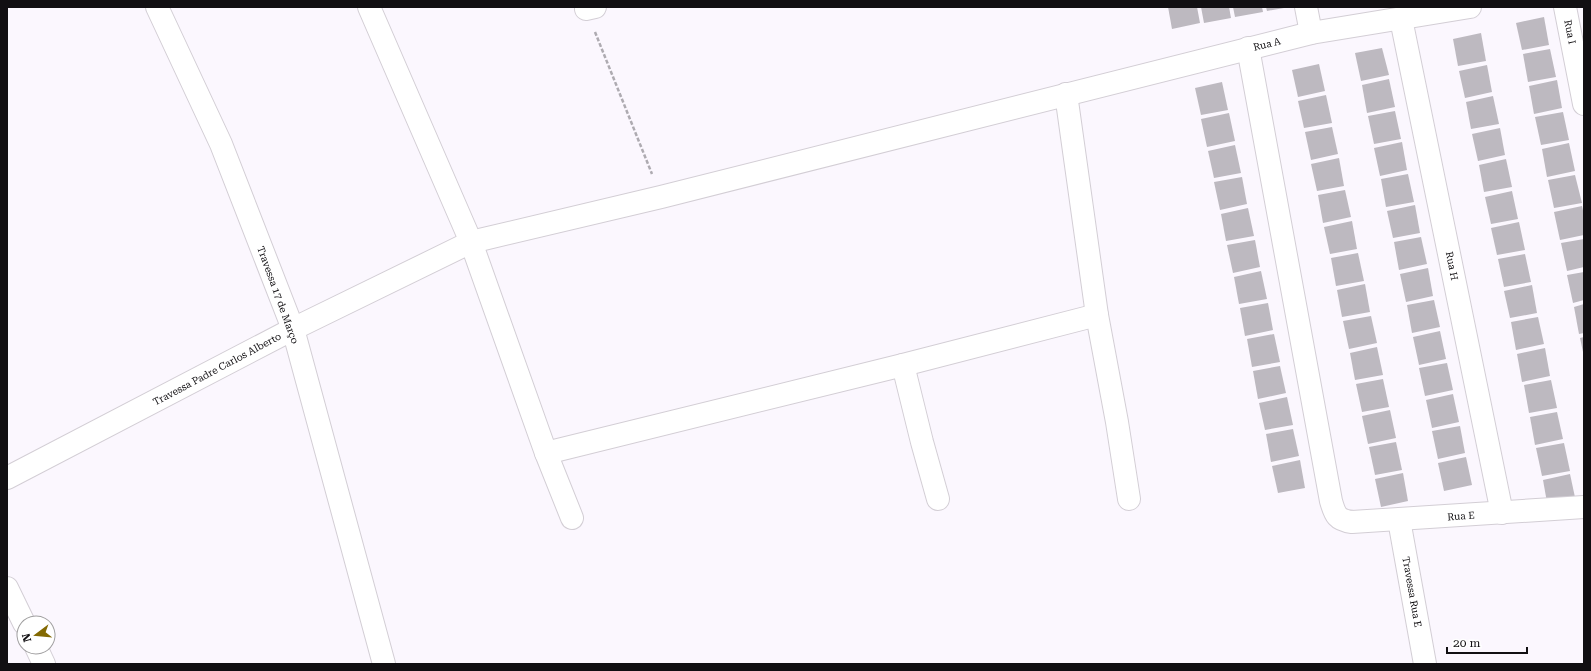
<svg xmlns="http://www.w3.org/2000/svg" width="1591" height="671" font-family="'Roboto Serif',serif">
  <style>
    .building { fill: #bdb9c0 }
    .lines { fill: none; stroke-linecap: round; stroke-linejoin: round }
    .minor-casing { stroke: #d3ced5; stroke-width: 24 }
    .path { stroke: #aeabb1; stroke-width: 2.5; stroke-dasharray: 4 2; stroke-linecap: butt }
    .minor { stroke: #fff; stroke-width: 22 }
    .labels { text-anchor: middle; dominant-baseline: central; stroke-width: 3.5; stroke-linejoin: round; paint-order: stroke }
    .street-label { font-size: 10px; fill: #110f12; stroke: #fff }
  </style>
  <rect width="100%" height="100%" fill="#fbf7fe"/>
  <!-- building -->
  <g class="building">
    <polygon points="1168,7 1197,7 1200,23 1172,29"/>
    <polygon points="1201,7 1229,7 1231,18 1204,23"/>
    <polygon points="1233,7 1262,7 1263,12 1235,17"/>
    <polygon points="1266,7 1284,7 1284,8 1267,11"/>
    <polygon points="1544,17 1549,45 1522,50 1516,23"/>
    <polygon points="1481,33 1486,61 1458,66 1453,39"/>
    <polygon points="1382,48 1389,75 1361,81 1355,53"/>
    <polygon points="1550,49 1556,77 1528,82 1523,54"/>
    <polygon points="1319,64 1325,91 1298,97 1292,70"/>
    <polygon points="1487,65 1492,92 1465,98 1459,71"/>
    <polygon points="1389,79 1395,107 1367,113 1362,85"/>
    <polygon points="1557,80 1562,108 1534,114 1529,86"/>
    <polygon points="1222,82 1228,110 1201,115 1195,88"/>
    <polygon points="1326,95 1332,123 1304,128 1298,101"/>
    <polygon points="1493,96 1499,124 1471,129 1466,102"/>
    <polygon points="1395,111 1401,139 1374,144 1368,116"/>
    <polygon points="1563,112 1569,140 1541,145 1535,117"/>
    <polygon points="1229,113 1235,141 1207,147 1201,119"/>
    <polygon points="1332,127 1338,154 1311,160 1305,132"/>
    <polygon points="1500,128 1505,155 1478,161 1472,134"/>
    <polygon points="1402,142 1407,170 1380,176 1374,148"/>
    <polygon points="1569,143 1575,171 1547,177 1542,149"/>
    <polygon points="1235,145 1241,173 1214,178 1208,151"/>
    <polygon points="1339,158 1344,186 1317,191 1311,164"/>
    <polygon points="1506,159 1512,187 1484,192 1479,165"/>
    <polygon points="1408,174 1414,202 1386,207 1381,179"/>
    <polygon points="1575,175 1582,203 1554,208 1548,180"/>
    <polygon points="1242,177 1247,204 1220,210 1214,182"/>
    <polygon points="1345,190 1351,217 1323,223 1318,195"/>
    <polygon points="1512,191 1518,219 1491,224 1485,197"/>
    <polygon points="1415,205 1420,233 1393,238 1387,211"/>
    <polygon points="1582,206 1584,215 1584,235 1560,240 1554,212"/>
    <polygon points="1248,208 1254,236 1226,241 1221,214"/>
    <polygon points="1352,221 1357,249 1330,254 1324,227"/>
    <polygon points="1519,222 1525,250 1497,255 1491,228"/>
    <polygon points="1421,237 1427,264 1399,270 1394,242"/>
    <polygon points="1584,239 1584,267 1567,271 1561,243"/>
    <polygon points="1255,240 1260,267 1233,273 1227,245"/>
    <polygon points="1358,253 1364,281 1336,286 1331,258"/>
    <polygon points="1525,254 1531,282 1504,287 1498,259"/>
    <polygon points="1428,268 1433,296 1406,302 1400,274"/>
    <polygon points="1261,271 1267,299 1239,304 1234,277"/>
    <polygon points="1584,272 1584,300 1573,303 1567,275"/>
    <polygon points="1365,284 1370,312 1342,317 1337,290"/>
    <polygon points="1532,285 1537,313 1510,318 1504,291"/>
    <polygon points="1434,300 1440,327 1412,333 1407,305"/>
    <polygon points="1268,303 1273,330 1245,336 1240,308"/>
    <polygon points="1584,304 1584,333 1579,334 1574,307"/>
    <polygon points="1371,316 1377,343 1349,349 1343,321"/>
    <polygon points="1538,317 1544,344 1516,350 1511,322"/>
    <polygon points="1440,331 1446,359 1419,365 1413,337"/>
    <polygon points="1274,334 1280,362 1252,367 1247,339"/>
    <polygon points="1584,337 1584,352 1583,352 1580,338"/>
    <polygon points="1377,347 1383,375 1355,380 1350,353"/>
    <polygon points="1545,348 1550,376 1522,382 1517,354"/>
    <polygon points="1447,363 1453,390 1425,396 1419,368"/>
    <polygon points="1280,366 1286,393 1258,399 1253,371"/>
    <polygon points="1383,379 1389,407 1362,412 1356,384"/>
    <polygon points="1551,380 1557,408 1529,413 1524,385"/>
    <polygon points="1453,394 1459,422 1432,428 1426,400"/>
    <polygon points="1287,397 1293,425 1265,430 1259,403"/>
    <polygon points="1390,410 1396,438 1368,444 1362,416"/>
    <polygon points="1557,412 1563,439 1535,445 1530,417"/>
    <polygon points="1460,426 1465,453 1438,459 1432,431"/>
    <polygon points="1293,429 1299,456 1271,462 1266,434"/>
    <polygon points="1396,442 1402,470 1375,475 1369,447"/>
    <polygon points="1564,443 1570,471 1542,476 1536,448"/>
    <polygon points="1466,457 1472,485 1444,491 1438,463"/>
    <polygon points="1300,460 1305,488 1278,493 1272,466"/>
    <polygon points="1403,473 1408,501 1381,507 1375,479"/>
    <polygon points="1570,474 1576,502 1548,508 1543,480"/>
  </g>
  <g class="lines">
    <defs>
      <g id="minor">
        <polyline points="157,7 221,144 293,329 384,664"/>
        <polyline points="369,7 471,242 546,453 572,518"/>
        <polyline points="1306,7 1311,33"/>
        <polyline points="1565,7 1584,104"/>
        <polyline points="586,9 595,7"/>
        <polyline points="1401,19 1502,513"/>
        <path d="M1248 48 1331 501C1335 515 1337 520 1352 522L1584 507"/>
        <polyline points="1066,94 1097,315 1117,422 1129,499"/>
        <polyline points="903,365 922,442 938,499"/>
        <polyline points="546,453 903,365 1097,315"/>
        <polyline points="7,478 293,329 471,242 661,197 1311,33 1470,7"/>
        <polyline points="1399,520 1425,664"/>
        <polyline points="7,588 24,623"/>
        <polyline points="36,647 44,664"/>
      </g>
    </defs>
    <!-- minor casing -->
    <use href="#minor" class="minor-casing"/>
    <!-- path -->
    <polyline class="path" points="595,32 652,174"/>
    <!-- minor -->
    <use href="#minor" class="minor"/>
  </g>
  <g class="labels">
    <!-- street labels -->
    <g class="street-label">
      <text transform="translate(1570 32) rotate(79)">Rua I</text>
      <text transform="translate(1267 44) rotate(-14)">Rua A</text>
      <text transform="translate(1452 266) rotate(79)">Rua H</text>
      <text transform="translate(278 295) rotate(70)">Travessa 17 de Março</text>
      <text transform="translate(217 369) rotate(-28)">Travessa Padre Carlos Alberto</text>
      <text transform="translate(1461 516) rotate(-4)">Rua E</text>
      <text transform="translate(1412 592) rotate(80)">Travessa Rua E</text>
    </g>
  </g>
  <!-- border -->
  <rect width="1591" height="671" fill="none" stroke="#110f12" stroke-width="16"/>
  <!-- north arrow -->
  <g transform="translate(36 635) rotate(254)"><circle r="19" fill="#ffffff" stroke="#a09fa0"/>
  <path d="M0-3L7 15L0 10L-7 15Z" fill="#836902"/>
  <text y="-6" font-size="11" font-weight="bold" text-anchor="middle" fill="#110f12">N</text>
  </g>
  <!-- scale -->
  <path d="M1447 647v6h80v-6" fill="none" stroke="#110f12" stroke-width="2"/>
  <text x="1453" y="647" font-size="12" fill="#110f12" stroke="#ffffff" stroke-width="3" paint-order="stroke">20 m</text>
</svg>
